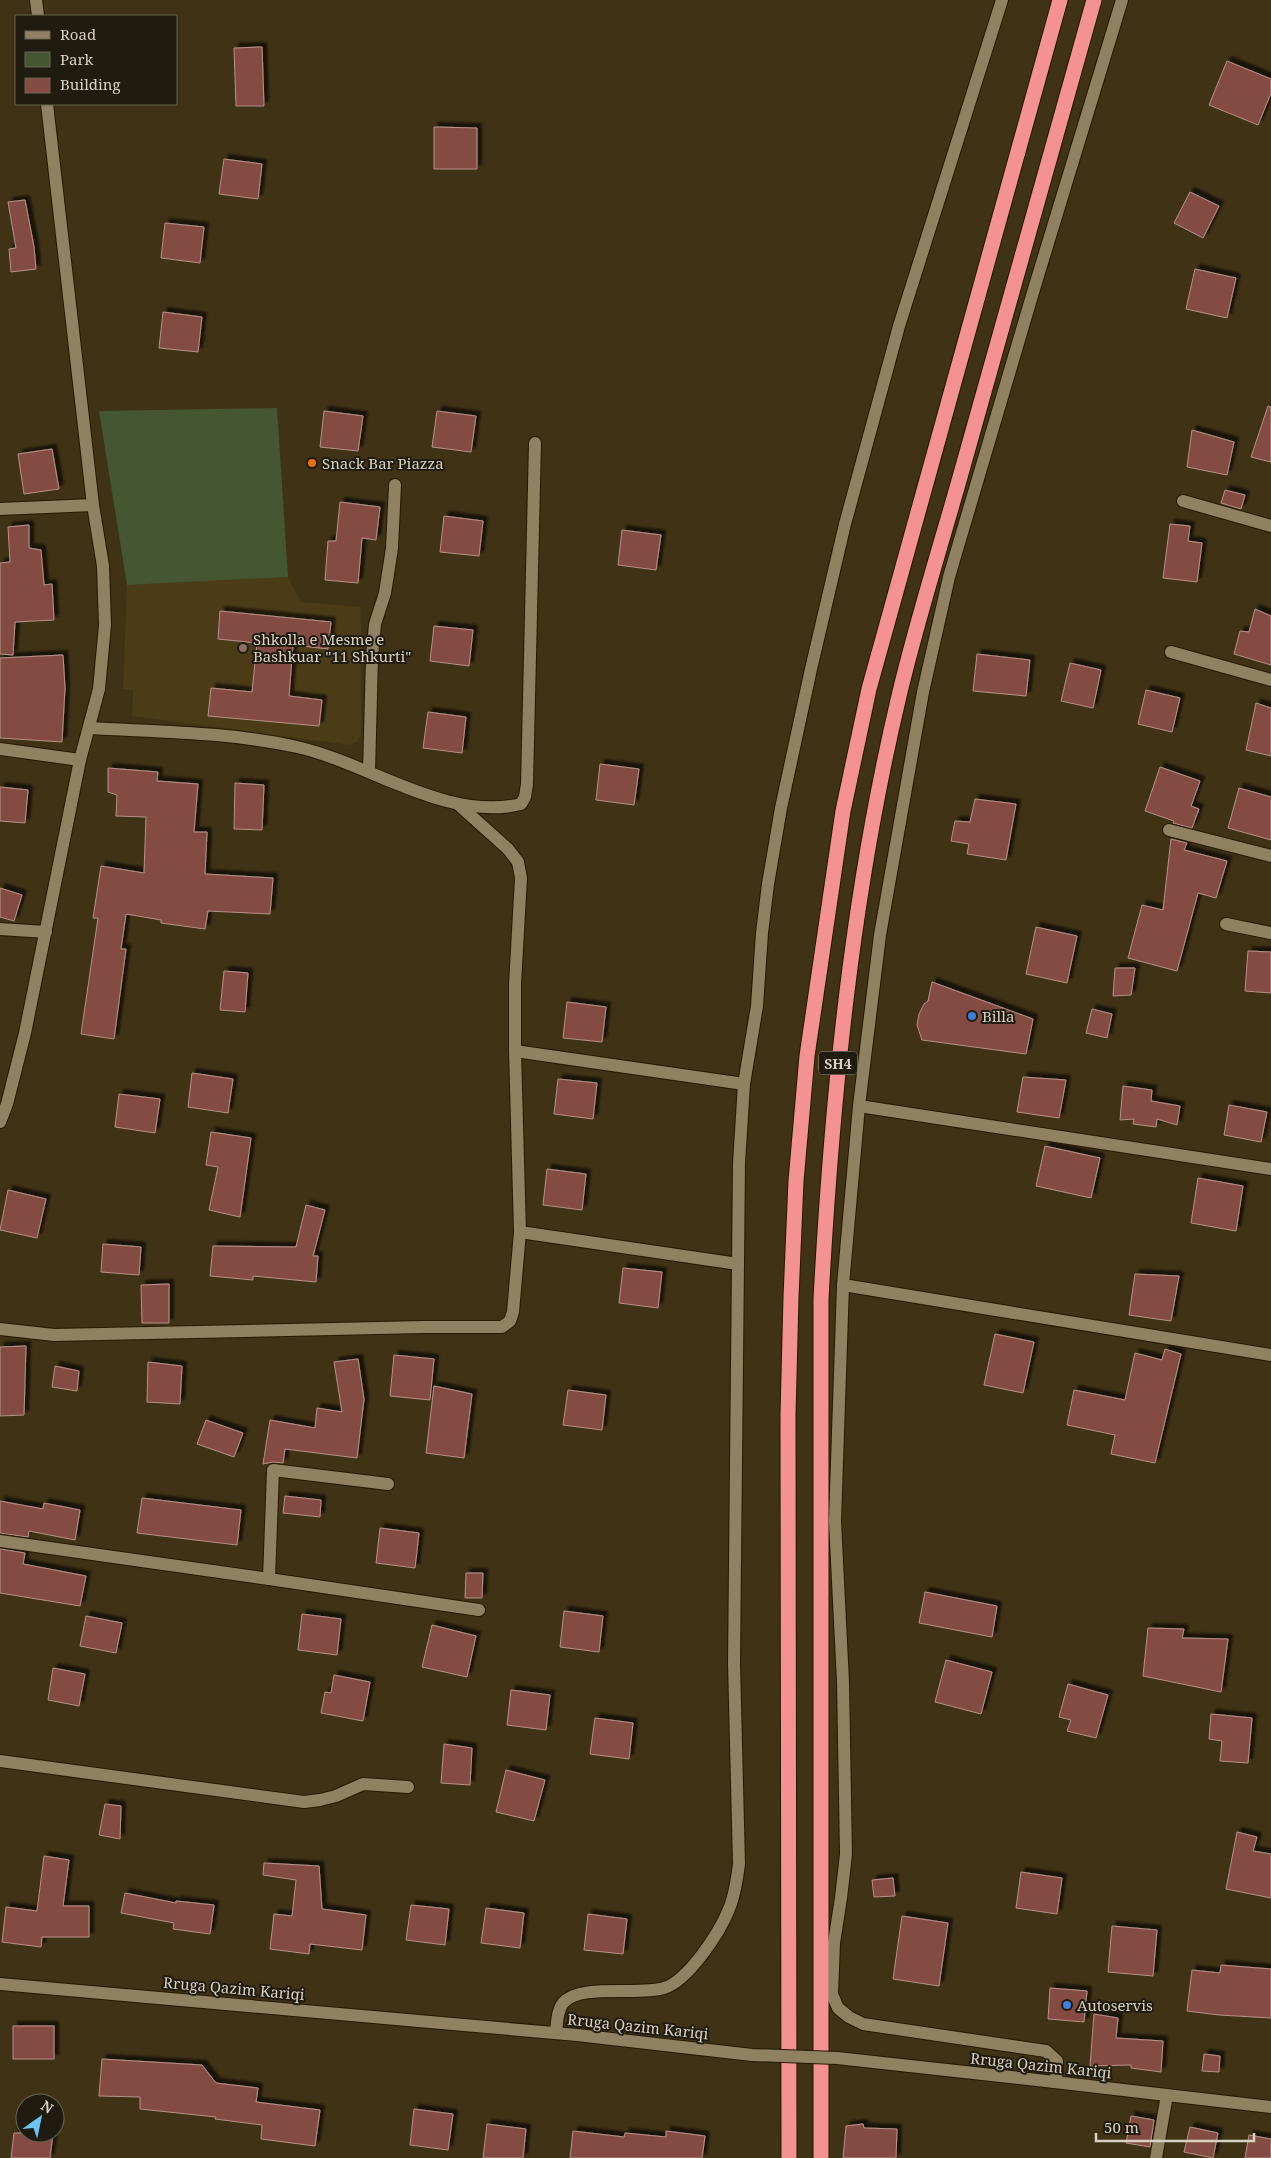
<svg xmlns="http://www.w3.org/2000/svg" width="1271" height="2158" font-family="'Noto Serif',serif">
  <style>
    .built { fill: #4b3c17 }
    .green { fill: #445632 }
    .building { fill: #844c42; stroke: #b69189; filter: url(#shadow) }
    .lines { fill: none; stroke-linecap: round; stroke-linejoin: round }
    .minor-casing { stroke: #251900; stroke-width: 14 }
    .highway-casing { stroke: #251900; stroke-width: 17 }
    .minor { stroke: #8f8162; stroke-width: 12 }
    .highway { stroke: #f49192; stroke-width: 15 }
    .minor-bridge-casing { stroke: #251900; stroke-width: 14; stroke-linecap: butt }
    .minor-bridge { stroke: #8f8162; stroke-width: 12 }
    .food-dot { fill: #e8710a; stroke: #201b0f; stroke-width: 2 }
    .education-dot { fill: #8d6e63; stroke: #201b0f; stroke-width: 2 }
    .shop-dot { fill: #3f7fe0; stroke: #201b0f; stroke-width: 2 }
    .labels { text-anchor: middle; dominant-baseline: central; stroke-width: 4; stroke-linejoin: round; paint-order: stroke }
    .shield { fill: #201b0f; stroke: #a29a8c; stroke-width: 1 }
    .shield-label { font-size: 14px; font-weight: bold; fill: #d9d1c1 }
    .poi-label { font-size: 15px; fill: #d9d1c1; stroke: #201b0f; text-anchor: start }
    .street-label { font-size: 15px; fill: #d9d1c1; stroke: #201b0f }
  </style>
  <defs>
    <filter id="shadow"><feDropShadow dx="4.5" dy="-4.5" stdDeviation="1" flood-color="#0009"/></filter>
  </defs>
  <rect width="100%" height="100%" fill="#3f3215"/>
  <!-- built -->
  <polygon class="built" points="288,577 301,602 361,607 361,735 358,741 350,745 132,716 133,690 123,689 127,585"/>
  <!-- green -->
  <polygon class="green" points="277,408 288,577 127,585 99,411"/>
  <!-- building -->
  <g class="building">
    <polygon points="262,47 264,106 236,106 234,48"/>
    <polygon points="1227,61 1271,79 1271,93 1258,125 1209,105"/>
    <polygon points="434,127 477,128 477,169 434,169"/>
    <polygon points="224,159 262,164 258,199 219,194"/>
    <polygon points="1190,192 1219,206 1203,238 1174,223"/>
    <polygon points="25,200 34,247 36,269 11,272 9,249 16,248 8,202"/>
    <polygon points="165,223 204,227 200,263 161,258"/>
    <polygon points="1195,269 1236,278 1227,318 1186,309"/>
    <polygon points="163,312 202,317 198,352 159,348"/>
    <polygon points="1268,406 1271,407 1271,462 1251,457"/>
    <polygon points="324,411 363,416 358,451 320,447"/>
    <polygon points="437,411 476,416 471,452 432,447"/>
    <polygon points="1192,430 1234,442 1227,475 1187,467"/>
    <polygon points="52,449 59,489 24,494 18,454"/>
    <polygon points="1225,490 1245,495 1241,509 1221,503"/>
    <polygon points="340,502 380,507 376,540 362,538 358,583 325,580 328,541 336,541"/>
    <polygon points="444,516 483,521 479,556 440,552"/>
    <polygon points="1170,524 1190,526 1188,541 1202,543 1197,582 1163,578"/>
    <polygon points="29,525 29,548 41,550 44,585 52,584 54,620 15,622 13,655 0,654 0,563 10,562 8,527"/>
    <polygon points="622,530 661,535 656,570 618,565"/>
    <polygon points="1255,609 1271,616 1271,665 1234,654 1240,631 1249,632"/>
    <polygon points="220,611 331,622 328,649 293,645 289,696 322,700 319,726 208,716 211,688 252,692 257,643 218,639"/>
    <polygon points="434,626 473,630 469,666 430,661"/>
    <polygon points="977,654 1030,660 1026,696 973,691"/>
    <polygon points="63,655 65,688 62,742 0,738 0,658"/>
    <polygon points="1070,663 1101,670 1093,708 1061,701"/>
    <polygon points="1146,690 1180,698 1172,732 1138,724"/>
    <polygon points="1256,703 1271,708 1271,756 1246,750"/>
    <polygon points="428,712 466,717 462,753 423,748"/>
    <polygon points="600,764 639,769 634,805 596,800"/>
    <polygon points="1160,767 1200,781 1191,806 1199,809 1192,828 1173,823 1174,821 1145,811"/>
    <polygon points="108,768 158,772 157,781 198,784 194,832 207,832 205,874 273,878 270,914 208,911 205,929 161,923 161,920 126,914 121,949 126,949 114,1039 81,1034 98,918 93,918 101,866 144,873 146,817 116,816 117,795 108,792"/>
    <polygon points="235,783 264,785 262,830 234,829"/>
    <polygon points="0,787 28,790 25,823 0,821"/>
    <polygon points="1239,788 1271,797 1271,840 1228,828"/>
    <polygon points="975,799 1016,804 1006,860 967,854 969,844 951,841 955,821 970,822"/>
    <polygon points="1171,839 1187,843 1184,850 1227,861 1216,898 1198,893 1177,971 1128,958 1142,905 1163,910"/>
    <polygon points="0,888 22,895 14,921 0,917"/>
    <polygon points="1036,927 1077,936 1067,983 1026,974"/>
    <polygon points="1248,951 1271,952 1271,993 1245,991"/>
    <polygon points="1115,968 1135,968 1131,995 1113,996"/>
    <polygon points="224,971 248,973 245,1012 220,1010"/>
    <polygon points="932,982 1033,1019 1026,1054 922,1040 917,1025 919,1014 924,1004 928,1001"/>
    <polygon points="567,1002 606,1007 602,1042 563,1038"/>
    <polygon points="1092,1009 1112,1014 1107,1038 1086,1033"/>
    <polygon points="192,1073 233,1079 228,1113 188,1107"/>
    <polygon points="1023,1077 1066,1080 1059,1118 1017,1112"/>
    <polygon points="558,1079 597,1083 593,1119 554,1114"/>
    <polygon points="1123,1086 1152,1090 1151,1101 1180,1106 1177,1125 1157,1119 1156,1127 1133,1124 1134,1119 1120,1120"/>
    <polygon points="119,1094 160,1099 155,1133 115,1127"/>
    <polygon points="1229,1105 1267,1112 1261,1142 1224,1135"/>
    <polygon points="211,1132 251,1138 240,1217 209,1210 218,1167 206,1165"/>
    <polygon points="1045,1146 1100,1158 1091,1198 1036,1186"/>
    <polygon points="547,1169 586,1174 582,1210 543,1205"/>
    <polygon points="1198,1178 1243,1186 1236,1231 1191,1223"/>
    <polygon points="8,1190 46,1199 37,1238 0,1230"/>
    <polygon points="306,1205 325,1210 313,1256 318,1256 316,1282 253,1276 253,1280 210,1276 213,1246 296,1247"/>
    <polygon points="103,1244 141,1247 139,1275 101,1272"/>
    <polygon points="623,1268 662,1272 658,1308 619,1303"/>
    <polygon points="1135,1274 1179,1276 1171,1321 1129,1315"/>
    <polygon points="169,1284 169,1323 142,1323 141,1285"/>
    <polygon points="995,1334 1034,1342 1023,1393 984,1385"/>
    <polygon points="26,1346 24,1415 0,1416 0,1347"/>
    <polygon points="1165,1349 1181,1354 1155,1463 1111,1454 1115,1435 1067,1425 1074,1390 1125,1400 1135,1353 1162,1360"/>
    <polygon points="394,1355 434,1359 430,1400 390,1396"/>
    <polygon points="358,1359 364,1399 357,1458 285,1449 283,1463 273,1462 263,1464 270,1420 315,1428 317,1408 342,1412 334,1362"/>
    <polygon points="148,1362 182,1366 180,1404 147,1402"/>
    <polygon points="55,1366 79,1371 77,1391 52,1387"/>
    <polygon points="434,1386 472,1394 464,1458 426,1453"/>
    <polygon points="568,1390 606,1395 602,1430 563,1425"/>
    <polygon points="206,1420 243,1433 234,1457 197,1444"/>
    <polygon points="285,1496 321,1500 320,1517 283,1513"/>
    <polygon points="142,1498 241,1510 237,1545 137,1533"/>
    <polygon points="0,1501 43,1509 44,1503 80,1510 75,1540 29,1531 28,1537 0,1533"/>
    <polygon points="380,1528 419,1533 415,1568 376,1563"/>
    <polygon points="0,1549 25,1553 23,1564 86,1576 80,1606 0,1593"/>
    <polygon points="466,1573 483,1573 482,1598 465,1598"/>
    <polygon points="925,1592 997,1606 992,1637 919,1623"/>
    <polygon points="564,1611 603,1616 599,1652 560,1647"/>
    <polygon points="302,1614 341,1619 337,1655 298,1650"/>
    <polygon points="86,1616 122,1623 116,1653 80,1646"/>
    <polygon points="432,1625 476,1636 467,1677 422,1667"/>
    <polygon points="1148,1628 1184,1629 1182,1638 1228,1639 1221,1692 1143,1676"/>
    <polygon points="946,1660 992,1672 981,1714 935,1702"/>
    <polygon points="53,1668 85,1674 79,1706 48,1700"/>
    <polygon points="334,1675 370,1682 363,1721 321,1713 325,1692 331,1693"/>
    <polygon points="1068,1684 1108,1695 1096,1738 1067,1731 1071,1720 1059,1717"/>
    <polygon points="511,1690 550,1695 546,1730 507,1725"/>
    <polygon points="1211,1714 1252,1718 1248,1763 1220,1761 1222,1741 1209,1739"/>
    <polygon points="595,1718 633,1723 629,1759 590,1754"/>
    <polygon points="444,1744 472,1748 470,1785 441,1783"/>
    <polygon points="506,1770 545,1780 534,1821 496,1812"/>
    <polygon points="105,1804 121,1806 120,1839 99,1835"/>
    <polygon points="1237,1832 1257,1837 1253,1851 1271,1854 1271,1898 1226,1889"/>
    <polygon points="44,1856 69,1860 63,1906 89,1906 89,1937 42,1937 41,1947 2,1942 6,1907 37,1911"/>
    <polygon points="264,1863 319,1866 322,1909 366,1915 362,1950 310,1944 309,1954 270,1949 274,1914 292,1916 296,1880 263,1875"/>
    <polygon points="1021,1872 1062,1878 1057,1914 1016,1908"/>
    <polygon points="893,1878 895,1896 874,1897 872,1880"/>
    <polygon points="125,1893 176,1903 176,1901 214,1905 210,1934 173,1929 174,1923 121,1913"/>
    <polygon points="411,1905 449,1909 445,1945 406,1940"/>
    <polygon points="486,1908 524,1913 520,1948 481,1943"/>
    <polygon points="588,1914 627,1919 623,1954 584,1950"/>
    <polygon points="902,1916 948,1923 939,1986 893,1979"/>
    <polygon points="1112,1926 1157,1930 1153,1976 1108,1972"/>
    <polygon points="1221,1965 1271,1969 1271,2018 1219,2015 1187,2011 1192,1970 1220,1973"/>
    <polygon points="1050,1988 1087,1991 1084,2022 1048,2019"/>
    <polygon points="1094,2014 1118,2018 1116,2038 1163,2041 1161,2072 1131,2068 1131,2065 1090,2066"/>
    <rect x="13" y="2026" width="41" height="33"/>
    <polygon points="1204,2054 1220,2056 1219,2072 1202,2071"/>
    <polygon points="102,2059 202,2065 216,2083 258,2088 256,2102 320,2110 315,2146 261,2139 262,2125 215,2119 216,2117 140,2109 140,2097 99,2096"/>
    <polygon points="414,2109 453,2114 448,2150 410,2145"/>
    <polygon points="1131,2116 1154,2120 1150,2147 1126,2143"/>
    <polygon points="487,2124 526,2129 523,2158 483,2158"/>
    <polygon points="863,2124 864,2128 897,2129 896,2158 843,2158 846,2126"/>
    <polygon points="1190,2127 1218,2133 1213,2158 1184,2152"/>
    <polygon points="573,2131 624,2137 625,2133 666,2137 666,2131 705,2136 702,2158 570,2158"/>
    <polygon points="14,2133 53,2133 50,2158 11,2158"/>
    <polygon points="1249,2135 1271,2139 1271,2158 1245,2158"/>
  </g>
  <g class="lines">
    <defs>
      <g id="minor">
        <polyline points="36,0 38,16"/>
        <polyline points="1183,501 1271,526"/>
        <polyline points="0,509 93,505"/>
        <polyline points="1171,652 1271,680"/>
        <path d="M90 728C159 732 230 732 297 747 369 763 446 822 521 804L525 797 527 784 535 443"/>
        <polyline points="0,749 80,760"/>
        <polyline points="369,772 372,657 375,624 385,593 392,548 395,485"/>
        <polyline points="1169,830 1271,856"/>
        <polyline points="1226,924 1271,933"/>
        <polyline points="0,929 46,932"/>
        <polyline points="515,1051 744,1084"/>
        <polyline points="859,1106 1271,1169"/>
        <polyline points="0,1122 7,1104 25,1033 80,760 99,689 105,625 103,566 93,505 47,104"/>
        <polyline points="520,1232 738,1264"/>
        <polyline points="843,1285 1271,1355"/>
        <polyline points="0,1329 54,1335 424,1327 502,1327 510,1321 513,1312 520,1232 515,1051 515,984 521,878 518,862 508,849 459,805"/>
        <polyline points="0,1541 269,1579 273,1470 388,1484"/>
        <polyline points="269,1579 479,1610"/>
        <polyline points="0,1761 304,1802 320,1800 336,1796 363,1784 408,1787"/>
        <polyline points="0,1984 577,2035"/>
        <path d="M556 2033C557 2023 557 2011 563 2003 580 1983 638 1996 664 1988 688 1981 720 1932 729 1909 735 1895 737 1880 739 1864L734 1663 739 1163 744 1084 757 1006 762 933 768 884 781 808 811 669 845 524 899 326 1002 0"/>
        <polyline points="1028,2079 1271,2107"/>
        <polyline points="1056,2082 1057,2061 1046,2051 863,2024 849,2017 838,2008 832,1994 834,1943 841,1898 846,1854 843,1682 835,1521 843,1285 859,1106 880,935 923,692 949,577 1034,289 1122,0"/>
        <polyline points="1156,2158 1167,2095"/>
      </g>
      <g id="highway">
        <polyline points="789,2158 788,1415 791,1297 796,1181 807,1056 843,811 869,689 1060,0"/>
        <path d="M821 2158V1299C832 1096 852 894 899 696 917 620 941 545 962 470 1006 313 1050 157 1094 0"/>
      </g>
    </defs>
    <!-- minor casing -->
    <use href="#minor" class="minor-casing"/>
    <!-- highway casing -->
    <use href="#highway" class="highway-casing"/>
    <!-- minor -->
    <use href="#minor" class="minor"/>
    <!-- highway -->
    <use href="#highway" class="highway"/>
    <defs>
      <polyline id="minor-bridge" points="577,2035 752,2055 837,2058 1028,2079"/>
    </defs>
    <!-- minor-bridge casing -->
    <use href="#minor-bridge" class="minor-bridge-casing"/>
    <!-- minor-bridge -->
    <use href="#minor-bridge" class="minor-bridge"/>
  </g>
  <!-- markers -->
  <circle class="food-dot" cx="312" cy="463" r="5"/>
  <circle class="education-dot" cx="243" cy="648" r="5"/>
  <g class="shop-dot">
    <circle cx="972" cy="1016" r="5"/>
    <circle cx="1067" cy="2005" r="5"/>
  </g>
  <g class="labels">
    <!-- shield labels -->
    <rect class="shield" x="819" y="1051.5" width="38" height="23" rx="4"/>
    <g class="shield-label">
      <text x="838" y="1063">SH4</text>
    </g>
    <!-- poi labels -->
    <g class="poi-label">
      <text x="322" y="463">Snack Bar Piazza</text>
      <text x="253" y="639">Shkolla e Mesme e<tspan x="253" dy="17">Bashkuar "11 Shkurti"</tspan></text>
      <text x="982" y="1016">Billa</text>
      <text x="1077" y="2005">Autoservis</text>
    </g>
    <!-- street labels -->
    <g class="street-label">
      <text transform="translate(234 1988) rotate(5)">Rruga Qazim Kariqi</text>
      <text transform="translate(638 2026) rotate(6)">Rruga Qazim Kariqi</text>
      <text transform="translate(1041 2065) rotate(6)">Rruga Qazim Kariqi</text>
    </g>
  </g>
  <!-- legend -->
  <rect x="15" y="15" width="162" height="90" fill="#201b0f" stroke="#6a6456"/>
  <rect x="25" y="31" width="25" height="8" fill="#8f8162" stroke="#6a6456"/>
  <text x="60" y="40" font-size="15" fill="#d9d1c1">Road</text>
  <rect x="25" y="52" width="25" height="15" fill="#445632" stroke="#6a6456"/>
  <text x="60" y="65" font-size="15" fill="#d9d1c1">Park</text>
  <rect x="25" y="78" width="25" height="15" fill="#844c42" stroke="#6a6456"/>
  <text x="60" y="90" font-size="15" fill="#d9d1c1">Building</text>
  <!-- north arrow -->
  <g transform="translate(40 2118) rotate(33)"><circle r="24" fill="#201b0f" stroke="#6a6456"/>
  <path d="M0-4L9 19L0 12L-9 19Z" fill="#6fc2f4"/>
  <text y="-8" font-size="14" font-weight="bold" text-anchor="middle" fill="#d9d1c1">N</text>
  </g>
  <!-- scale -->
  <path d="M1096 2133v8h158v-8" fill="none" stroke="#d9d1c1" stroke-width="2.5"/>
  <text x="1104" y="2133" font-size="15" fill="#d9d1c1" stroke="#201b0f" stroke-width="4" paint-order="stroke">50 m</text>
</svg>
